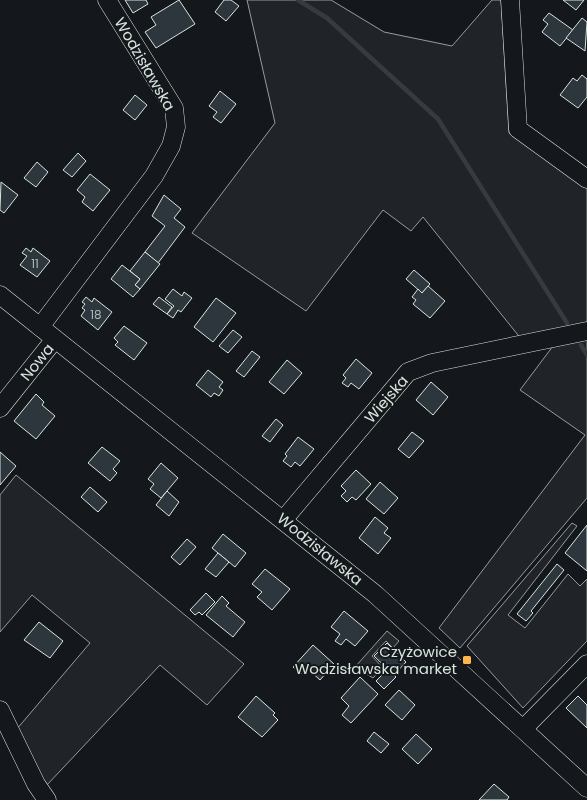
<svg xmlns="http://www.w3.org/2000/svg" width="587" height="800" font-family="Poppins,sans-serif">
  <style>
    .green { fill: #202428; stroke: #939e99 }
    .parking { fill: #24282b; stroke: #939e99 }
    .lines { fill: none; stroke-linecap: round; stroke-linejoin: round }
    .stream { stroke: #363b3e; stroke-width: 4.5 }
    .building { fill: #2c363c; stroke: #d8e6dc }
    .minor-casing { stroke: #d8e6dc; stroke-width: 19 }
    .minor { stroke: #14181c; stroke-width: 18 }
    .poi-dot { fill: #ffb74d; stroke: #14181c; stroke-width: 2 }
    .labels { text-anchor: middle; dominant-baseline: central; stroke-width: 4; stroke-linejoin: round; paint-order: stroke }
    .number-label { font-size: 12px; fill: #adbab4 }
    .street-label { font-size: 15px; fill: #d8e6dc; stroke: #14181c }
    .poi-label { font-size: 15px; fill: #d8e6dc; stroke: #14181c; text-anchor: end }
  </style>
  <rect width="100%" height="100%" fill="#14181c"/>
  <!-- green -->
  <g class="green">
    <polygon points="247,0 331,0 384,32 452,46 492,0 501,0 509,133 587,188 587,325 522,340 423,217 411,231 383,210 306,311 192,233 275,123"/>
    <polygon points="587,340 587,498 460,648 439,628 585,435 520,390 553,346"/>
    <polygon points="16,475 244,664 207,705 160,665 45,787 16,730 90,643 32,595 0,632 0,495"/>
    <polygon points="572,523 577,526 508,615 525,628 568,574 580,586 587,579 587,641 523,708 467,646"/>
  </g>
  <!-- parking -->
  <polygon class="parking" points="387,631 399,641 393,648 386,641 372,656 383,668 373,678 355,667"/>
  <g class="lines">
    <!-- stream -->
    <g class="stream">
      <polyline points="298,0 327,18 438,119 567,323"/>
      <polyline points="581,345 587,355"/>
    </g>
  </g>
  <!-- building -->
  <g class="building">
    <polygon points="125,0 146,0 148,4 133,13"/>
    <polygon points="179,0 195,24 156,48 145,32 156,25 151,17"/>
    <polygon points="224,0 231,0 239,6 226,21 215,12"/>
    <polygon points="563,0 584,0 576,10"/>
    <polygon points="549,13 573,30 560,46 542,32 548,24 543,20"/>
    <polygon points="582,18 587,22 585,51 566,38"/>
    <polygon points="582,75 587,79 587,97 578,108 560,95 573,78 577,81"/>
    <polygon points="220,91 236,104 221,123 213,117 217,112 209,106"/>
    <polygon points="135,95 147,105 135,120 123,110"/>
    <polygon points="78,153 86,161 72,177 63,170"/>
    <polygon points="37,162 48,172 36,187 24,178"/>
    <polygon points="90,174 110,190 93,211 82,202 85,197 77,190"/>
    <polygon points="1,182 18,195 4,213 0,210"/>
    <polygon points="164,195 181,209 174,218 185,227 158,263 145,252 165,226 152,216"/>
    <polygon points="26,248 31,252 33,248 50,261 37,277 20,265 27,256 22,253"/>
    <polygon points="145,252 160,264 140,289 135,285 140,279 130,271"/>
    <polygon points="122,265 140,279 135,285 140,289 133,297 111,279"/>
    <polygon points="414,270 430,284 422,293 406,279"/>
    <polygon points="428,286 445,301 430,318 413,304 416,300 412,297 418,289 422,293"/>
    <polygon points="173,289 182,296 184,292 192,298 181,312 178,310 173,318 167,314 174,306 165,299"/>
    <polygon points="86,297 92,302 94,298 112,312 98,330 81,316 85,310 82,308 85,304 82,302"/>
    <polygon points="159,297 172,307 167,314 153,304"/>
    <polygon points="216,298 236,313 213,342 194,327"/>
    <polygon points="124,326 147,343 134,360 115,345 118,342 114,338"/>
    <polygon points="233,330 242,337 228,353 219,346"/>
    <polygon points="252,351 260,357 244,377 236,371"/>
    <polygon points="356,359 372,373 359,389 351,383 348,387 342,383 346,378 343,375"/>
    <polygon points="287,360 302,373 284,394 269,382"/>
    <polygon points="208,370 223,382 219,387 223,390 219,396 214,393 211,397 196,385"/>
    <polygon points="431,382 448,397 433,415 416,400"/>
    <polygon points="36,394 44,402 42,405 55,416 36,439 14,421"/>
    <polygon points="276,419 283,425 270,442 262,436"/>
    <polygon points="412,432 424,441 409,458 398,449"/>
    <polygon points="298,437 314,449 300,466 295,462 291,467 283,461 287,456 285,454"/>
    <polygon points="102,447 120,461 113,469 117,473 110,481 88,463"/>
    <polygon points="0,452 16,466 0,485"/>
    <polygon points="161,463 178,478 161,498 150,489 154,484 148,479"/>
    <polygon points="356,470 371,484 356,500 352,497 347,502 341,496 346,491 341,486"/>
    <polygon points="380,482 398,498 384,514 366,499"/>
    <polygon points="90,487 107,502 98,512 81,497"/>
    <polygon points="167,491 179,502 169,516 156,505"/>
    <polygon points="375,517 388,528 384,533 391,538 378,554 359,538"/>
    <polygon points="587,525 587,571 565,553"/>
    <polygon points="223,534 246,553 235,567 212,548"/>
    <polygon points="187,539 196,547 180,565 171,557"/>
    <polygon points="218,553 229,562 216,577 205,569"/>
    <polygon points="557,564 564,570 531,611 533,613 526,621 517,614"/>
    <polygon points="265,569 290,589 272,610 257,597 262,592 252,584"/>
    <polygon points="206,593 215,602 202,615 199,612 195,615 190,610"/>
    <polygon points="222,596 229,603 226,606 245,622 233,637 206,615"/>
    <polygon points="344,611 368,631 355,646 346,639 341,645 335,641 340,634 331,627"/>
    <polygon points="39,622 63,641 50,658 24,640"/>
    <polygon points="387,643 406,662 394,675 374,656"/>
    <polygon points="313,645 334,664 320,680 307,668 301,674 293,667"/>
    <polygon points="388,669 396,677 384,689 376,681"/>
    <polygon points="360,677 378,694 351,723 342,715 349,706 341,698"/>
    <polygon points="399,690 415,705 402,720 385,705"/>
    <polygon points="256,696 275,713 273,715 278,720 262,737 238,717"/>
    <polygon points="578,696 587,705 587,728 566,708"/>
    <polygon points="374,732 389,744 381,753 367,741"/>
    <polygon points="416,734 432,749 418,764 402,749"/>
    <polygon points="494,784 509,797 507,800 479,800"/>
  </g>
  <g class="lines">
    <defs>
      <g id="minor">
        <polyline points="510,0 518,129 587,179"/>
        <polyline points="0,295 375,594 587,788"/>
        <polyline points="40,327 154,176 171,146 176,127 174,108 107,0"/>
        <polyline points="0,408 55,339"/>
        <polyline points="284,519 408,372 432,363 587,331"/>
        <polyline points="0,710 36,784 47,800"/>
        <polyline points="523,729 587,664"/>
      </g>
    </defs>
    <!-- minor casing -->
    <use href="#minor" class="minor-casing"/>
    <!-- minor -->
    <use href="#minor" class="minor"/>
  </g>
  <!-- markers -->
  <rect class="poi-dot" x="462" y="655" width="10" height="10" rx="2.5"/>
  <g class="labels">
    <!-- number labels -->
    <g class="number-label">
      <text x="35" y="263">11</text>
      <text x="96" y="314">18</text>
    </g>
    <!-- street labels -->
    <g class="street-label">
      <text transform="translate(145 64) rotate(60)">Wodzisławska</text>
      <text transform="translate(37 362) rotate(-51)">Nowa</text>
      <text transform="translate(386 399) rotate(-49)">Wiejska</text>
      <text transform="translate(320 549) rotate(39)">Wodzisławska</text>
    </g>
    <!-- poi labels -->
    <g class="poi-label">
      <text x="457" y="651">Czyżowice<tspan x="457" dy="17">Wodzisławska market</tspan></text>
    </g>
  </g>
</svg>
